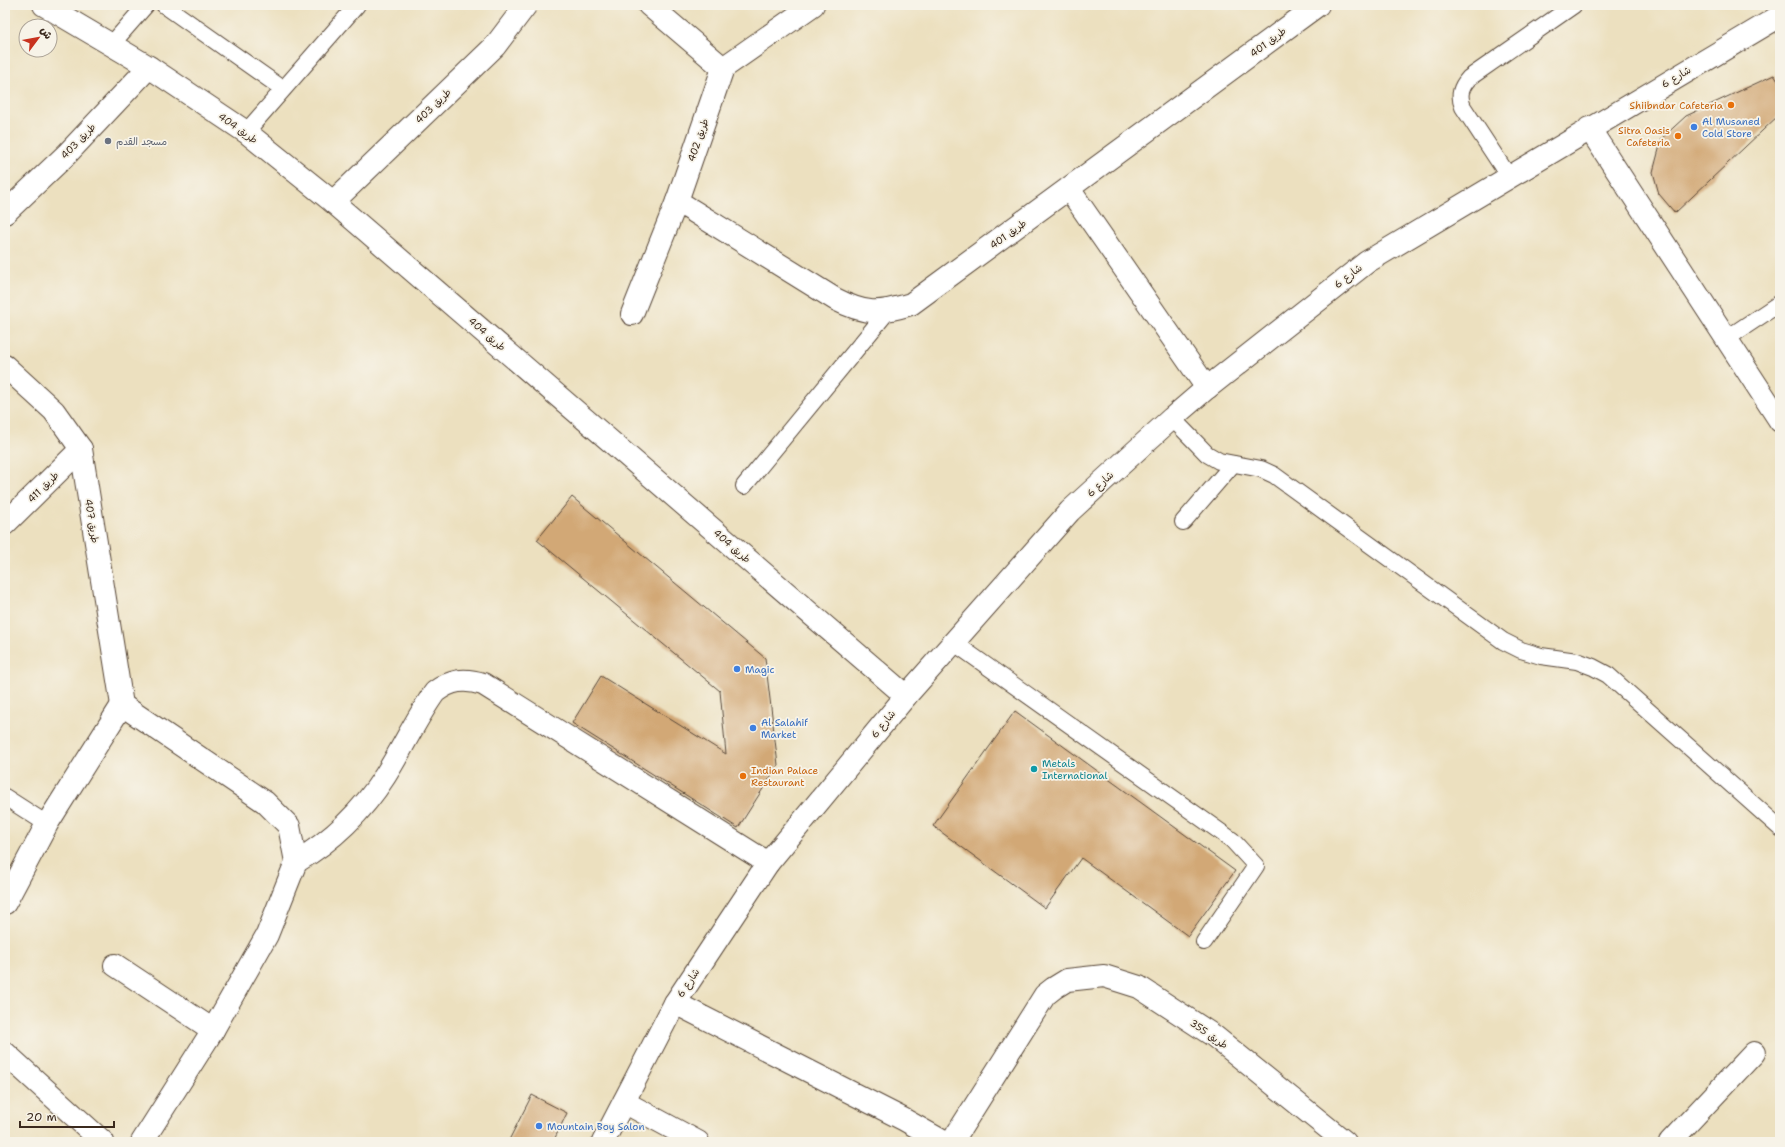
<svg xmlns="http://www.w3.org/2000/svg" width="1785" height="1147" font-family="'Shantell Sans','Playpen Sans Arabic',sans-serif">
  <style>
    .building { fill: #d2a876 }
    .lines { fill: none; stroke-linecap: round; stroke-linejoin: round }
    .lane-casing { stroke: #564536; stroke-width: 18 }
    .street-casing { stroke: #564536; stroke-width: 24 }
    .secondary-casing { stroke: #564536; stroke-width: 24 }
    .lane { stroke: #fff; stroke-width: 16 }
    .street { stroke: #fff; stroke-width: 22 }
    .secondary { stroke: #fff; stroke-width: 22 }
    .food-dot { fill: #e8710a; stroke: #f7f3e8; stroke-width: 1.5 }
    .shop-dot { fill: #3f7fe0; stroke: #f7f3e8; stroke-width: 1.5 }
    .worship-dot { fill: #6b7280; stroke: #f7f3e8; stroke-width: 1.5 }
    .culture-dot { fill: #0f9aa8; stroke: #f7f3e8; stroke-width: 1.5 }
    .labels { text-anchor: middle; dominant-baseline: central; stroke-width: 3.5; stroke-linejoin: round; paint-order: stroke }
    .street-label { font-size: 10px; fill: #3b2a1e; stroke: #f7f3e8 }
    .food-label { font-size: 10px; fill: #c56008; stroke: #f7f3e8; text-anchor: end }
    .shop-label { font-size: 10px; fill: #366cbe; stroke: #f7f3e8; text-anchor: start }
    .worship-label { font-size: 10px; fill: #5b616d; stroke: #f7f3e8; text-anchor: start }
    .culture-label { font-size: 10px; fill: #0d838f; stroke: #f7f3e8; text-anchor: start }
  </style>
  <rect width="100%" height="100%" fill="#f7f3e8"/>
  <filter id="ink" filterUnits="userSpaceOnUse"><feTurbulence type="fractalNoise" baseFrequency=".025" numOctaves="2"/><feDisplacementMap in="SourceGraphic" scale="8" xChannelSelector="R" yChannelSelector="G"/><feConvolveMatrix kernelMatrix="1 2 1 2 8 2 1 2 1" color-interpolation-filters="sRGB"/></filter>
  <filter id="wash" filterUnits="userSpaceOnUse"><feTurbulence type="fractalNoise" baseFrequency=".012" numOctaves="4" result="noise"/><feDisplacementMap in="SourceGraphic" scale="16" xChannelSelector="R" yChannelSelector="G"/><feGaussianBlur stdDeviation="0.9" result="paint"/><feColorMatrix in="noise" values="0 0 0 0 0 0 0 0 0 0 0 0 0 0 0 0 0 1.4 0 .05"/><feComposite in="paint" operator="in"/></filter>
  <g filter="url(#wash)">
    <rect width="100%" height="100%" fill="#ece0bf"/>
    <g id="blocks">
      <!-- building -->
      <g class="building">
        <polygon points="1774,75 1780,84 1780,114 1675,213 1659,194 1653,172 1662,138 1686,116"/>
        <polygon points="572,497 765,658 778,765 738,828 572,723 601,676 726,754 720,691 537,540"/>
        <polygon points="1015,711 1235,871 1188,936 1081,858 1045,908 933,826"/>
        <polygon points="532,1095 567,1113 553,1142 508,1142"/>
      </g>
    </g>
  </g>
  <g filter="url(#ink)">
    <use href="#blocks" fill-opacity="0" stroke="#564536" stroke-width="1"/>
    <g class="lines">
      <defs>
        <g id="lane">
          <polyline points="164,5 283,89"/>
          <polyline points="111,45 146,5"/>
          <polyline points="246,132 357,5"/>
          <path d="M1509 177 1463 107C1458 95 1461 87 1469 78L1574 5"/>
          <polyline points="1726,339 1780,303"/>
          <polyline points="1172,418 1207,454 1219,461 1261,469 1274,475 1503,641 1521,650 1541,656 1577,661 1593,667 1608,675 1780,828"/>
          <polyline points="744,486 887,312"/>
          <polyline points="1183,522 1233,464"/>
          <polyline points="953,642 1232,840 1256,866 1204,942"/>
          <polyline points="5,797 47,824"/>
        </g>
        <g id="street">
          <polyline points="44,5 149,67 246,132 333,202 906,696"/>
          <polyline points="649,5 723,68"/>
          <polyline points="1589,128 1780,421"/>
          <polyline points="1069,189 1207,388"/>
          <path d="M677 201 835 299C866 315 878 314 911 304L1318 5"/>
          <polyline points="333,202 495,46 526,5"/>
          <polyline points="5,213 67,154 149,67"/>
          <polyline points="632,314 677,201 723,68 813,5"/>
          <polyline points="5,366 54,411 81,449 122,705"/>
          <polyline points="5,524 81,449"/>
          <polyline points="122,705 265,802 289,826 296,862 267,935 213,1030 142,1142"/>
          <path d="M296 862C333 840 362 812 385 776 403 748 416 718 435 692 451 680 464 678 483 684L768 863"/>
          <polyline points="5,903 47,824 122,705"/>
          <polyline points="115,965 213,1030"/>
          <polyline points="675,1003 903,1119 944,1142"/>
          <polyline points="5,1053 103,1142"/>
          <polyline points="624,1102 698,1142"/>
          <polyline points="952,1142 1045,995 1054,988 1067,980 1104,976 1139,987 1214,1036 1345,1142"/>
          <polyline points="1670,1142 1754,1053"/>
        </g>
        <polyline id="secondary" points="603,1142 675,1003 768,863 906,696 1070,511 1172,418 1207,388 1367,262 1780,16"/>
      </defs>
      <!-- lane casing -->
      <use href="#lane" class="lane-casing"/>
      <!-- street casing -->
      <use href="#street" class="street-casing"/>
      <!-- secondary casing -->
      <use href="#secondary" class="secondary-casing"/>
      <!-- lane -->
      <use href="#lane" class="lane"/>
      <!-- street -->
      <use href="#street" class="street"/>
      <!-- secondary -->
      <use href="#secondary" class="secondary"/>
    </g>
  </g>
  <!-- markers -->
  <g class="food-dot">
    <circle cx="1731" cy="105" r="4"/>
    <circle cx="1678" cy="136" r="4"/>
    <circle cx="743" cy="776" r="4"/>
  </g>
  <g class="shop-dot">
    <circle cx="1694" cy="127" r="4"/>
    <circle cx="737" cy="669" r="4"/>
    <circle cx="753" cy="728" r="4"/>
    <circle cx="539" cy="1126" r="4"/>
  </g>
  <circle class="worship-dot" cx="108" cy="141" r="4"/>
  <circle class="culture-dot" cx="1034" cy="769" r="4"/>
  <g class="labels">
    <!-- street labels -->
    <g class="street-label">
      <text transform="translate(1268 42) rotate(-37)">طريق 401</text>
      <text transform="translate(1676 77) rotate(-31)">شارع 6</text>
      <text transform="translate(433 106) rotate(-44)">طريق 403</text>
      <text transform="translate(238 128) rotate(35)">طريق 404</text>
      <text transform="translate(698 140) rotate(-71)">طريق 402</text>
      <text transform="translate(78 141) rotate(-46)">طريق 403</text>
      <text transform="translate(1008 234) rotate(-36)">طريق 401</text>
      <text transform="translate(1348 276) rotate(-38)">شارع 6</text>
      <text transform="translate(487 334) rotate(41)">طريق 404</text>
      <text transform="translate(1100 484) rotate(-43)">شارع 6</text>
      <text transform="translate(43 487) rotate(-45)">طريق 411</text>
      <text transform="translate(92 521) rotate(81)">طريق 407</text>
      <text transform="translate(732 546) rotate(41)">طريق 404</text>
      <text transform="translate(883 724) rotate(-51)">شارع 6</text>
      <text transform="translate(688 983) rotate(-56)">شارع 6</text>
      <text transform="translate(1209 1034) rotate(35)">طريق 355</text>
    </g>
    <!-- food labels -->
    <g class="food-label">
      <text x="1723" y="105">Shiibndar Cafeteria</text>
      <text x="1670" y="130">Sitra Oasis<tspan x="1670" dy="12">Cafeteria</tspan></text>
      <text x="751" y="770" text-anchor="start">Indian Palace<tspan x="751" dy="12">Restaurant</tspan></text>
    </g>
    <!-- shop labels -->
    <g class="shop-label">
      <text x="1702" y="121">Al Musaned<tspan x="1702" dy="12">Cold Store</tspan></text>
      <text x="745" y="669">Magic</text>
      <text x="761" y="722">Al Salahif<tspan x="761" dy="12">Market</tspan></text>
      <text x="547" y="1126">Mountain Boy Salon</text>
    </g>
    <!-- worship labels -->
    <g class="worship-label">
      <text x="116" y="141">مسجد القدم</text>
    </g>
    <!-- culture labels -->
    <g class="culture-label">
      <text x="1042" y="763">Metals<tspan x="1042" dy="12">International</tspan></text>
    </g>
  </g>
  <!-- margin -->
  <rect width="1785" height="1147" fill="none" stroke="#f7f3e8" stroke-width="20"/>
  <!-- north arrow -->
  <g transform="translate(38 38) rotate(58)"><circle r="19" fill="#f7f3e8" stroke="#aca397"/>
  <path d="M0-3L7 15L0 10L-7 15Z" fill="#c8321e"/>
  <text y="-6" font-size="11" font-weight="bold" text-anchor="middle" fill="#3b2a1e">ش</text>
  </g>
  <!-- scale -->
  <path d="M20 1121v6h94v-6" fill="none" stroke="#3b2a1e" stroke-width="2"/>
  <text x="26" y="1121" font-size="12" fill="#3b2a1e" stroke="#f7f3e8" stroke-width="3" paint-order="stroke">20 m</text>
</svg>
